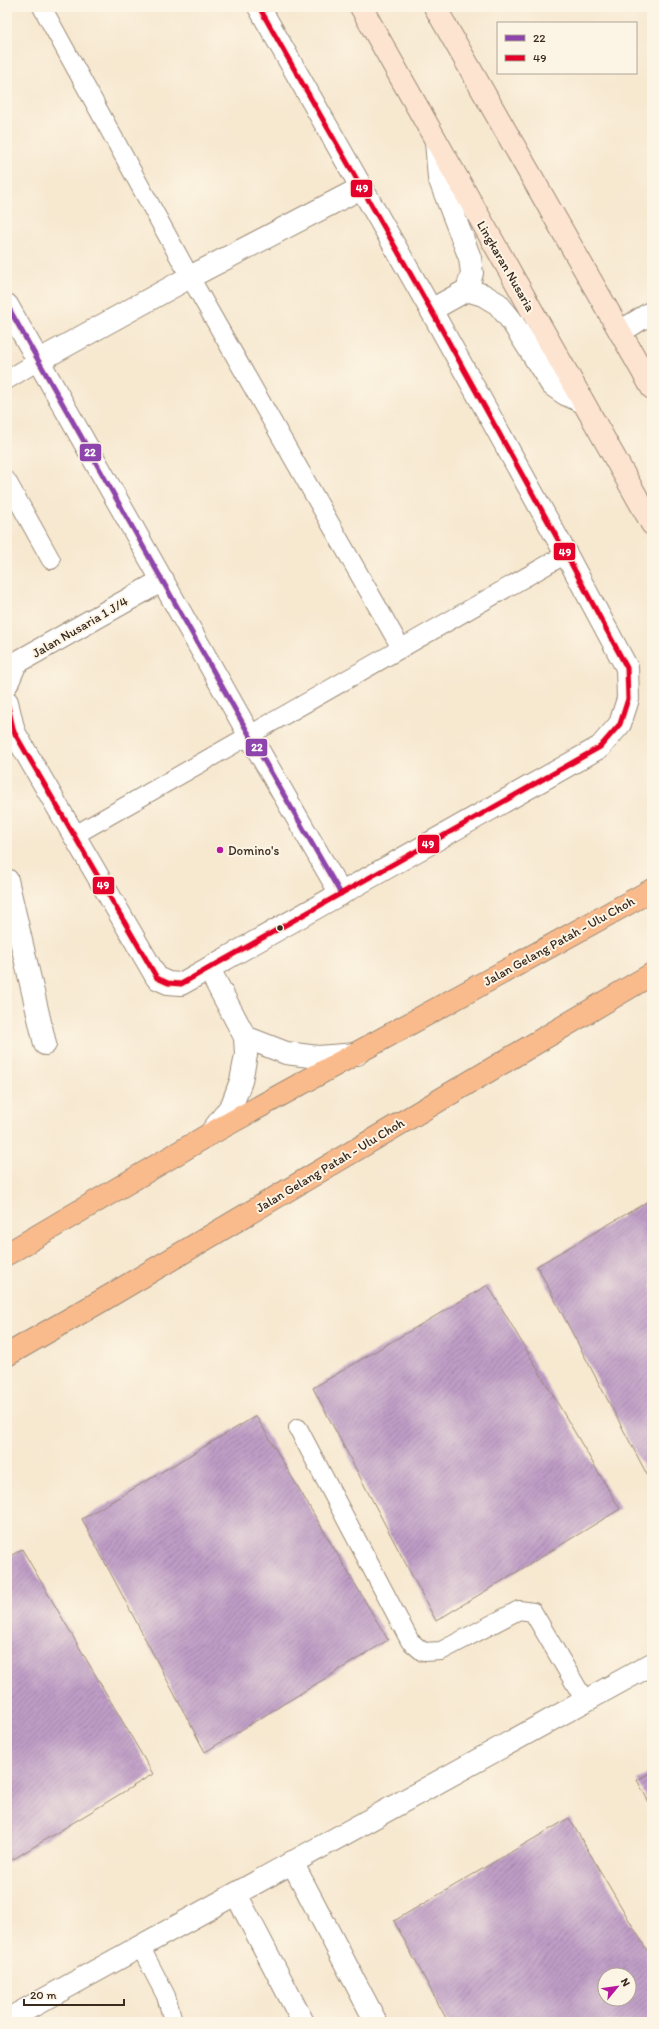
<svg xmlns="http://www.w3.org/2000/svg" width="659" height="2029" font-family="Itim,sans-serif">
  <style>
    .building { fill: url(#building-hatch); fill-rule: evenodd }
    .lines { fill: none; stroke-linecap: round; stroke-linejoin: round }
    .lane-casing { stroke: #998977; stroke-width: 20 }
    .street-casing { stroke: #998977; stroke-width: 24 }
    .secondary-casing { stroke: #998977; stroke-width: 24 }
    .primary-casing { stroke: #998977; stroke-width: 24 }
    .lane { stroke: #fff; stroke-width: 18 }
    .street { stroke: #fff; stroke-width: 22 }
    .secondary { stroke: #fde4d1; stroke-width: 22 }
    .primary { stroke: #fabb8c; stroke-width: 22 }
    .bus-1-casing { stroke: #fcf5e5; stroke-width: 8 }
    .bus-2-casing { stroke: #fcf5e5; stroke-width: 8 }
    .bus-1 { stroke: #8e44ad; stroke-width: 5 }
    .bus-2 { stroke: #e4002b; stroke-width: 5 }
    .poi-dot { fill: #b5179e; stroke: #fcf5e5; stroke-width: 1.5 }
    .bus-dot { fill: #3b2a1e; stroke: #fcf5e5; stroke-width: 1.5 }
    .labels { text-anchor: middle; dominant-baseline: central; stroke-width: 4; stroke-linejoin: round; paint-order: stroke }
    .street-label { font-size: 13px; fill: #3b2a1e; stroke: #fcf5e5 }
    .poi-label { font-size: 13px; fill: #3b2a1e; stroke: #fcf5e5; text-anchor: start }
    .line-badge { stroke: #fcf5e5; stroke-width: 1.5 }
    .badge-label { font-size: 11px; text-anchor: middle; font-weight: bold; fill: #fff }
  </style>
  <defs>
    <pattern id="building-hatch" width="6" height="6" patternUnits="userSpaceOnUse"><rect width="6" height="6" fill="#be9cc6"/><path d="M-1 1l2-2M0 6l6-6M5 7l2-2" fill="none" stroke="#9c7fa0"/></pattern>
  </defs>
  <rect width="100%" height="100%" fill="#fcf5e5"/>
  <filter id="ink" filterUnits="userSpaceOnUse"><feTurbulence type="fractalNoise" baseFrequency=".025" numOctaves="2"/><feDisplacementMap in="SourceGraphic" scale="8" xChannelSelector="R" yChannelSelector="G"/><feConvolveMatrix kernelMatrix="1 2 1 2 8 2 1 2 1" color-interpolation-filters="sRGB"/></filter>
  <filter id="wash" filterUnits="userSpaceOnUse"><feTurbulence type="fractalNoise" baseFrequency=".012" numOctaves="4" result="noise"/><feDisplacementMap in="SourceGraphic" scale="16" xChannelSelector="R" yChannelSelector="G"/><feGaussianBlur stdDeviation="0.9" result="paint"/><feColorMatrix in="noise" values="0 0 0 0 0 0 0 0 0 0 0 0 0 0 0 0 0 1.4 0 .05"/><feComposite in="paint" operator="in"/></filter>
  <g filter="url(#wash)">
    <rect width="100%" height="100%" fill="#f7e8d0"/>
    <g id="blocks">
      <!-- building -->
      <g class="building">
        <polygon points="652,1199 652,1484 537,1266"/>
        <polygon points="488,1285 620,1509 436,1621 313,1388"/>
        <polygon points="256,1416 388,1640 205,1752 82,1519"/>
        <polygon points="22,1549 153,1774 7,1863 7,1558"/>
        <polygon points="652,1772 652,1808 637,1780"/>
        <path d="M569 1818 652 1959V2022H448L394 1921ZM605 1975H629V1999H605Z"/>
      </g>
    </g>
  </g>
  <g filter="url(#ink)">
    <use href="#blocks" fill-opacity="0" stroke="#998977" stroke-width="1"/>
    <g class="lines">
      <defs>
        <g id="lane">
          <polyline points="42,7 190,277 401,648"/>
          <polyline points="7,380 38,361"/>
          <polyline points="7,481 51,560"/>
          <polyline points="75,835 566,554"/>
          <polyline points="298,1428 410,1641 423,1652 441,1651 519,1610 533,1612 585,1701"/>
          <polyline points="140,1946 166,1996 172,2017 170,2022"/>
        </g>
        <g id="street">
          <polyline points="467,290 483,295 498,304 511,320 552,385 565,394 583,402"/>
          <polyline points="7,305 250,736 341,894"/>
          <polyline points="431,310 467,290 472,273 470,258 439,178 436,141"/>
          <polyline points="620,332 652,312"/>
          <polyline points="38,361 190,277 361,188"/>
          <polyline points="7,684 16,663 163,580"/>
          <polyline points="7,702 14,732 157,978 168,983 181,984 600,747 620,724 628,699 627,668 566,554 431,310 259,7"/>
          <polyline points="7,880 45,1044"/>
          <polyline points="209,969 245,1037 246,1055 241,1081 232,1105 210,1134"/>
          <polyline points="245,1037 286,1053 318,1057 357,1054"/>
          <polyline points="292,1862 376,2022"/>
          <polyline points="236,1894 303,2022"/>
          <polyline points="7,2020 652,1664"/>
        </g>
        <g id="secondary">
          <polyline points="361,7 652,524"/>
          <polyline points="435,7 652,388"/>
        </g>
        <g id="primary">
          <polyline points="7,1254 210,1134 652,890"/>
          <polyline points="7,1355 101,1301 652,974"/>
        </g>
      </defs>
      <!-- lane casing -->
      <use href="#lane" class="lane-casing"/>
      <!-- street casing -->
      <use href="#street" class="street-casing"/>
      <!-- secondary casing -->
      <use href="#secondary" class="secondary-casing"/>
      <!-- primary casing -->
      <use href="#primary" class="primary-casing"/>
      <!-- lane -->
      <use href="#lane" class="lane"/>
      <!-- street -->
      <use href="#street" class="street"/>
      <!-- secondary -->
      <use href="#secondary" class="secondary"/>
      <!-- primary -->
      <use href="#primary" class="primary"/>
      <defs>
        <polyline id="bus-1" points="7,305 250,736 341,894"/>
        <polyline id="bus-2" points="7,702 14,732 157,978 168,983 181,984 600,747 620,724 628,699 627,668 566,554 431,310 259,7"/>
      </defs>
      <!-- bus-1 casing -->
      <use href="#bus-1" class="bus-1-casing"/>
      <!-- bus-2 casing -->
      <use href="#bus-2" class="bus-2-casing"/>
      <!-- bus-1 -->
      <use href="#bus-1" class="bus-1"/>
      <!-- bus-2 -->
      <use href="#bus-2" class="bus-2"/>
    </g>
  </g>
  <!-- markers -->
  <circle class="poi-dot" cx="220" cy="850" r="4"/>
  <circle class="bus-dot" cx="280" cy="928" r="3.5"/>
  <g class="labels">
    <!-- street labels -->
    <g class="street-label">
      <text transform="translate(506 266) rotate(60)">Lingkaran Nusaria</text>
      <text transform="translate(80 627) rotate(-30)">Jalan Nusaria 1 J/4</text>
      <text transform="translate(559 941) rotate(-29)">Jalan Gelang Patah - Ulu Choh</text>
      <text transform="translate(330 1165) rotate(-31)">Jalan Gelang Patah - Ulu Choh</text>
    </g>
    <!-- poi labels -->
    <g class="poi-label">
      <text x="228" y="850">Domino's</text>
    </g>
  </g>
  <g class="line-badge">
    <rect x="350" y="179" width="23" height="19" rx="4" fill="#e4002b"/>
    <rect x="79" y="443" width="23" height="19" rx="4" fill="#8e44ad"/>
    <rect x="553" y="542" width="23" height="19" rx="4" fill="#e4002b"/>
    <rect x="245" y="738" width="23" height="19" rx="4" fill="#8e44ad"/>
    <rect x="417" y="834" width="23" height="20" rx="4" fill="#e4002b"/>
    <rect x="92" y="876" width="23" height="19" rx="4" fill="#e4002b"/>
  </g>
  <g class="badge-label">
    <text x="362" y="192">49</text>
    <text x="90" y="456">22</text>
    <text x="565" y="556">49</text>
    <text x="257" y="751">22</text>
    <text x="428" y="848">49</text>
    <text x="103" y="889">49</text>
  </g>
  <!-- margin -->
  <rect width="659" height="2029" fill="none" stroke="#fcf5e5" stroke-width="24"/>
  <!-- legend -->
  <rect x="497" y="22" width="140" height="52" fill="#fcf5e5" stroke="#afa495"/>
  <rect x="505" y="35" width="20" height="6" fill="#8e44ad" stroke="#afa495"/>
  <text x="533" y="42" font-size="12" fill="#3b2a1e">22</text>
  <rect x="505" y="55" width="20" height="6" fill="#e4002b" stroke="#afa495"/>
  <text x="533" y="62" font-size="12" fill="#3b2a1e">49</text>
  <!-- north arrow -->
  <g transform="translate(617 1987) rotate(61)"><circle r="19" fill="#fcf5e5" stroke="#afa495"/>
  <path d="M0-3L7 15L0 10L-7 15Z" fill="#b5179e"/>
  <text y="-6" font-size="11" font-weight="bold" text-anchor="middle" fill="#3b2a1e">N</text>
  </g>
  <!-- scale -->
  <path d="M24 1999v6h100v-6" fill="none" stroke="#3b2a1e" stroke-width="2"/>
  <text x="30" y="1999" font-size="12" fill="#3b2a1e" stroke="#fcf5e5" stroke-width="3" paint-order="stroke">20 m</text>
</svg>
